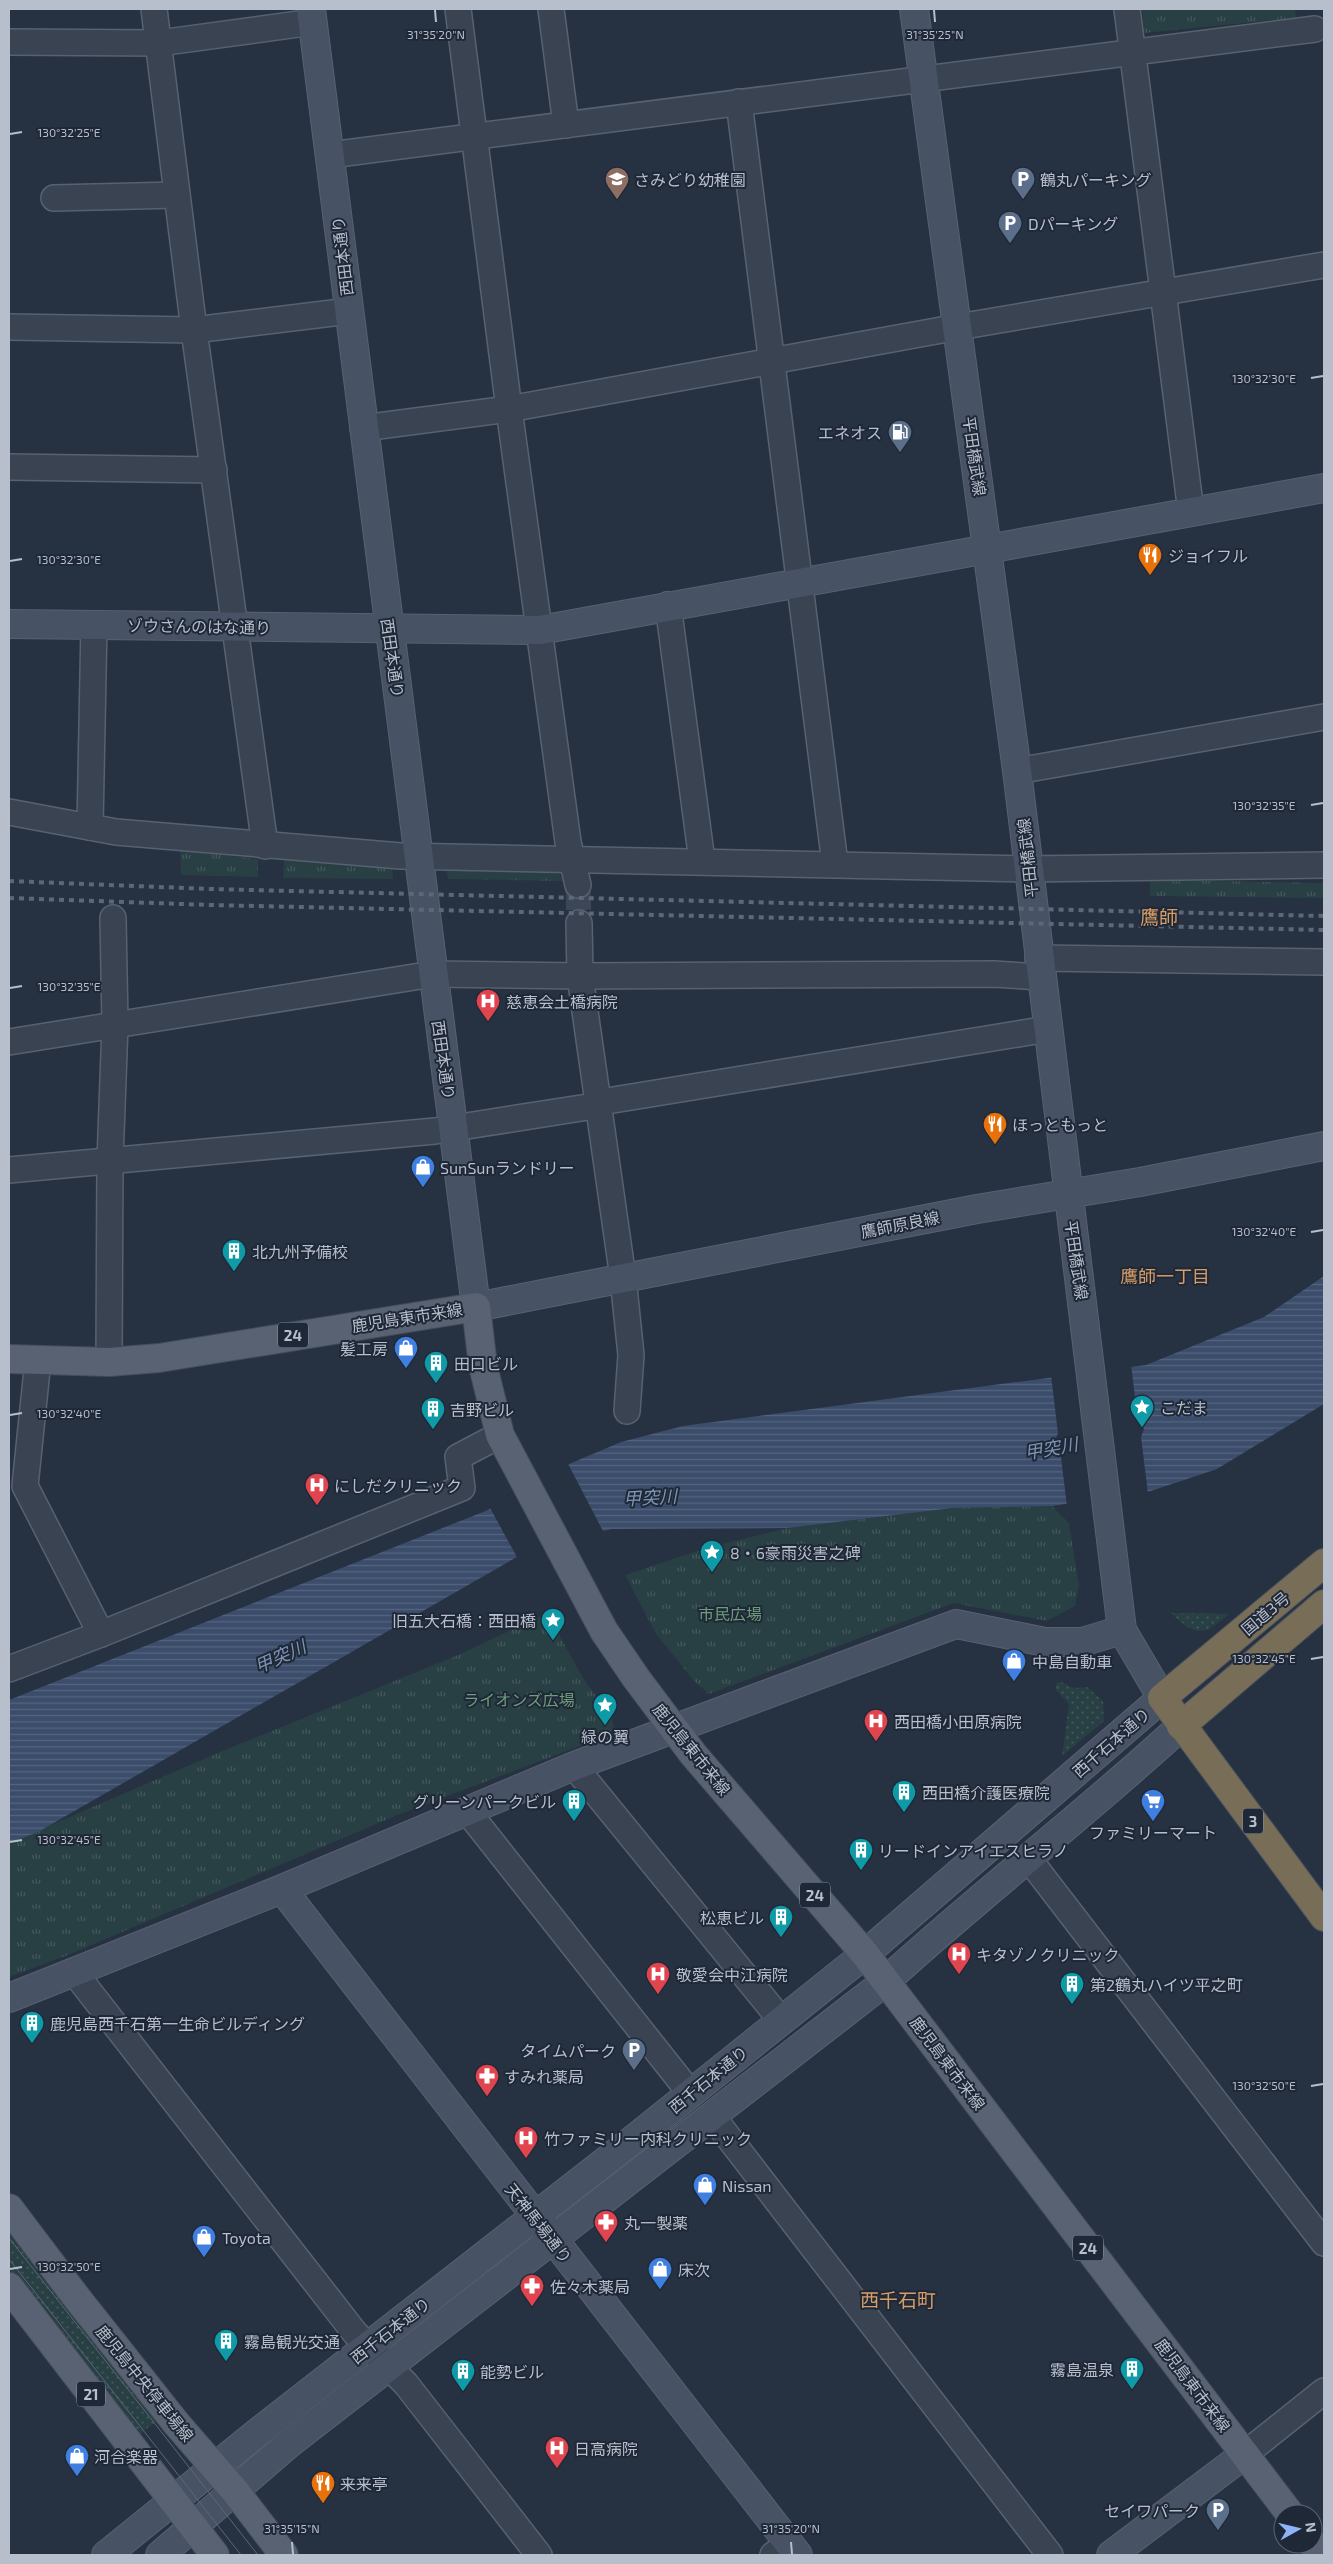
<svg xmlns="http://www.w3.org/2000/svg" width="1333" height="2564" font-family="'Exo 2','Noto Sans JP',sans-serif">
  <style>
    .grass { fill: url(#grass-dots) }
    .park { fill: url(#park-tufts) }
    .water { fill: url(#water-rules) }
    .pier { fill: #263142 }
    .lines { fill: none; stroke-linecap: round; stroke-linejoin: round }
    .street-tunnel { stroke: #3c4657; stroke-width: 25; stroke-dasharray: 25 12; stroke-linecap: butt }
    .street-casing { stroke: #58616f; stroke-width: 28 }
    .secondary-casing { stroke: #58616f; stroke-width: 30 }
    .primary-casing { stroke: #444c5b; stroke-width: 30 }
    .highway-casing { stroke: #454e5c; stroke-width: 30 }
    .street { stroke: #3a4352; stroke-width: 25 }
    .secondary { stroke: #485265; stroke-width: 28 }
    .primary { stroke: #596272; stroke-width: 28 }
    .highway { stroke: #786d57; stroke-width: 28 }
    .tram { stroke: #5c6779; stroke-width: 1 }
    .rail { stroke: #5c6779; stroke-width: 4; stroke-dasharray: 5 5; stroke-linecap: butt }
    .ticks { fill: none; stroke: #b7becc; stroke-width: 2 }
    .labels { text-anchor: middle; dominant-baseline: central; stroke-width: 4; stroke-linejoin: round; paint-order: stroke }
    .shield { fill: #1f2837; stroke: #89919f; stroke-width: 1 }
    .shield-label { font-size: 15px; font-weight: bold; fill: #b7becc }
    .poi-label { font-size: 16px; fill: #b7becc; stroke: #1f2837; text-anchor: start }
    .street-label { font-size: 16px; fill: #b7becc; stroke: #1f2837 }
    .park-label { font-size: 16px; fill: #6e9d7b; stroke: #1f2837 }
    .neighbourhood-label { font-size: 18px; fill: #d79d67; stroke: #1f2837 }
    .water-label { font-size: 18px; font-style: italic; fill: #7e93b3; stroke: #1f2837 }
    .quarter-label { font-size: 19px; fill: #d79d67; stroke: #1f2837 }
    .ticks-label { font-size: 12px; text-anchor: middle; fill: #b7becc; stroke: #1f2837; stroke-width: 4; stroke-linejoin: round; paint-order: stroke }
  </style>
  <defs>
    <pattern id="grass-dots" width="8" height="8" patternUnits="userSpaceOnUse" patternTransform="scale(1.25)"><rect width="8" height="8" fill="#283f43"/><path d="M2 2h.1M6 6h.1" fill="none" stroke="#45595d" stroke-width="1.8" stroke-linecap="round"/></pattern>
    <pattern id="park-tufts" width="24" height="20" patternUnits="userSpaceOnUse" patternTransform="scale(1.25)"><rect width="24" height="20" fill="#283f43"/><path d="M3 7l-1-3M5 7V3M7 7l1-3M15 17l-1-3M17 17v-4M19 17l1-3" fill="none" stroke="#45595d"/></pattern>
    <pattern id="water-rules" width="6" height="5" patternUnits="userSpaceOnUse" patternTransform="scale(1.25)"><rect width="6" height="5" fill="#3b4d6b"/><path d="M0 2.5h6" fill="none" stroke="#55657f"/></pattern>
  </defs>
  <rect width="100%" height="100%" fill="#263142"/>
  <!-- grass -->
  <g class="grass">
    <path d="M1170 1612H1169L1229 1614C1202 1638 1195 1636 1170 1612Z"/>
    <polygon points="1061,1682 1074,1688 1087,1687 1103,1701 1104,1721 1062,1756 1069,1704 1056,1690 1056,1683"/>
    <polygon points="9,2233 158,2420 140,2434 9,2269"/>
  </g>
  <!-- park -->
  <g class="park">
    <polygon points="1142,9 1295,9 1296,18 1144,33"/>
    <polygon points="180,850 258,859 258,877 181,875"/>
    <polygon points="284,860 392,865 393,879 283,878"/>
    <polygon points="446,867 556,868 563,881 448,879"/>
    <polygon points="1150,880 1324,883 1324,898 1150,896"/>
    <polygon points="1052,1506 1069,1523 1079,1585 1075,1606 1047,1621 954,1603 709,1694 694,1681 656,1634 625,1575 706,1548 787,1528 953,1508"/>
    <polygon points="547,1613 583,1678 612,1718 614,1733 395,1816 68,1955 9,1977 9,1843 225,1750 458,1655"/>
  </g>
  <!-- water -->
  <polygon class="water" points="1324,1276 1324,1404 1217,1469 1151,1491 1052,1506 953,1508 787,1528 612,1529 536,1546 38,1832 9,1843 9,1700 488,1510 562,1467 621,1442 683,1426 1146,1365 1264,1317"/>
  <!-- pier -->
  <g class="pier">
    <polygon points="1131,1365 1138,1421 1144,1429 1141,1437 1148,1494 1067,1506 1060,1449 1054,1442 1058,1433 1051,1375"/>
    <polygon points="567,1462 604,1533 537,1548 518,1559 489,1506"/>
  </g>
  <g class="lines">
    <!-- street-tunnel -->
    <polyline class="street-tunnel" points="578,885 579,923"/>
    <defs>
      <g id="street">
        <polyline points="154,9 194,330 265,846"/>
        <polyline points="458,9 509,409 568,842 578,885"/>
        <polyline points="551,9 566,125"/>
        <polyline points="1127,9 1191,512"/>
        <polyline points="9,42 159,43 313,22"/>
        <polyline points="739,102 835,864"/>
        <polyline points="330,155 1315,29"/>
        <polyline points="54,198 177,195"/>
        <polyline points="9,327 194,330 349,311"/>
        <polyline points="363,428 509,409 958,327 1324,265"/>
        <polyline points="9,467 214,470"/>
        <polyline points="668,605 702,861"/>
        <polyline points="1017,771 1324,717"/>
        <polyline points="9,812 116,832 401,856 1027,869 1324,865"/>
        <polyline points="90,827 94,624"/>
        <polyline points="579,923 580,976 623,1278 631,1355 627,1411"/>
        <polyline points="1038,958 1324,962"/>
        <polyline points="9,1042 433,974 580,976 994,974 1041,977"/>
        <polyline points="9,1170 435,1131 594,1106 607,1101 1048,1029"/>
        <polyline points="38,1360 25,1486 101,1634"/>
        <polyline points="109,1362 110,1161 115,1025 113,918"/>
        <polyline points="9,1669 101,1634 462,1488 458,1457 500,1435"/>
        <polyline points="574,1766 781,2020"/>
        <polyline points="468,1812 691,2094"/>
        <polyline points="1028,1858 1324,2243"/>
        <polyline points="74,1972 355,2333 406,2384 539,2555"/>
        <polyline points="712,2116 1050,2555"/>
        <polyline points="1245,2454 1324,2391"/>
        <polyline points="773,2555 789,2543"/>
      </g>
      <g id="secondary">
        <polyline points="311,9 476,1307 977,1209 1140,1182 1324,1146"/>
        <polyline points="9,624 540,630 1324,488"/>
        <polyline points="282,1889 798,2555"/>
        <polyline points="9,1998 282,1889 574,1766 956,1624 1045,1642 1082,1642 1122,1630"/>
        <polyline points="106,2555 262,2429 630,2142 865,1954 1162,1698 1122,1630 1017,771 914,9"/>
        <path d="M160 2555 290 2443 886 1981C982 1893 1086 1814 1181 1726"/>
        <polyline points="1111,2555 1245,2454"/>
      </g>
      <g id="primary">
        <polyline points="9,1359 109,1362 159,1358 476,1307 483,1366 500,1435 604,1631 636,1678 693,1754 865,1954 1290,2514"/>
        <polyline points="9,2208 77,2298 176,2423 235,2491 284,2555"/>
        <polyline points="9,2287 215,2555"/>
        <polyline points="1313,2544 1322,2555"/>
      </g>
      <g id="highway">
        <polyline points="1324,1563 1162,1698 1324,1917"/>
        <polyline points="1181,1726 1324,1604"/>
      </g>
    </defs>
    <!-- street casing -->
    <use href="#street" class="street-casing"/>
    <!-- secondary casing -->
    <use href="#secondary" class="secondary-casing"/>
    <!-- primary casing -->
    <use href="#primary" class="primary-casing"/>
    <!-- highway casing -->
    <use href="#highway" class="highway-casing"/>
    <!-- street -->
    <use href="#street" class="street"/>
    <!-- secondary -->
    <use href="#secondary" class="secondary"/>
    <!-- primary -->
    <use href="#primary" class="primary"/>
    <!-- highway -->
    <use href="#highway" class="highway"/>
    <!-- tram -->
    <g class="tram">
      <polyline points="9,2238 258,2555"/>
      <polyline points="9,2259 241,2555"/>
    </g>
    <!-- rail -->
    <g class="rail">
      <polyline points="9,881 210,889 1324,916"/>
      <polyline points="9,898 211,905 1324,930"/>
    </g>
  </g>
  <!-- ticks -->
  <path class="ticks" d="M435 10 436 22M934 10 935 22M10 134 22 132M1311 378 1323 376M10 561 22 559M1311 805 1323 803M10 988 22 986M1311 1232 1323 1230M10 1415 22 1413M1311 1659 1323 1657M10 1842 22 1840M1311 2086 1323 2084M10 2269 22 2267M292 2542 293 2554M791 2542 792 2554"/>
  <!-- icons -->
  <defs>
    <symbol id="school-pin" viewBox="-11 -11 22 30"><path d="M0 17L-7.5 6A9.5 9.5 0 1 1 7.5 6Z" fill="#8d6e63" stroke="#1f2837"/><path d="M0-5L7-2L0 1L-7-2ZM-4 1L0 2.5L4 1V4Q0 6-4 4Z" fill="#fff"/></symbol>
    <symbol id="parking-pin" viewBox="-11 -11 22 30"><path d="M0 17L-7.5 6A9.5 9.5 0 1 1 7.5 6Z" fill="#5c6f8a" stroke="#1f2837"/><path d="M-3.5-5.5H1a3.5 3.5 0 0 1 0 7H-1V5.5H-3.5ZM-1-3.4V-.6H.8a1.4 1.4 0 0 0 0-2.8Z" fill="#fff"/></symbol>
    <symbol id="fuel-pin" viewBox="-11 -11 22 30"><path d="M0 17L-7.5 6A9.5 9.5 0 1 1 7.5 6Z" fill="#5c6f8a" stroke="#1f2837"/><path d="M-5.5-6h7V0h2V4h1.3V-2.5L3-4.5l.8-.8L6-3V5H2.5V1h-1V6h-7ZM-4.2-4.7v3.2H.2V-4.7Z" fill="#fff"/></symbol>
    <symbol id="restaurant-pin" viewBox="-11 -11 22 30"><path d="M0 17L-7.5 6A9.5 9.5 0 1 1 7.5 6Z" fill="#e8710a" stroke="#1f2837"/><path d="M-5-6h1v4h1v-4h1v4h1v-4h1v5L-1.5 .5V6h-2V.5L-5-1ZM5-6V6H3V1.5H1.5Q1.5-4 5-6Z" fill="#fff"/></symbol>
    <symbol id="hospital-pin" viewBox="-11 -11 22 30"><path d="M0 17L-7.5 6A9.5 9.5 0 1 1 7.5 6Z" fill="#e0444e" stroke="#1f2837"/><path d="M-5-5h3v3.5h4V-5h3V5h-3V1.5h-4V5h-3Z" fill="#fff"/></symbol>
    <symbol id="shop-pin" viewBox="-11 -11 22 30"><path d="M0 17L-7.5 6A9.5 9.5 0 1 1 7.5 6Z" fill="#3f7fe0" stroke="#1f2837"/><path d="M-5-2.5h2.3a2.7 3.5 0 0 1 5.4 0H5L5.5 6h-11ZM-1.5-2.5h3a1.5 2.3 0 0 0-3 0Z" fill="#fff"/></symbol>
    <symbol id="building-pin" viewBox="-11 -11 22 30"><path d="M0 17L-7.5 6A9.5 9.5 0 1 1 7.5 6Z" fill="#0f9aa8" stroke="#1f2837"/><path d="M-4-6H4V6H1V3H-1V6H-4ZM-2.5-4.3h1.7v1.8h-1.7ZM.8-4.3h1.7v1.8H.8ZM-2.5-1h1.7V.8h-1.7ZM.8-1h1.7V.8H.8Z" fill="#fff"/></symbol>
    <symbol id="sight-pin" viewBox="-11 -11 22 30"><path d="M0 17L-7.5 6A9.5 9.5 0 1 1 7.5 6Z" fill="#0f9aa8" stroke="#1f2837"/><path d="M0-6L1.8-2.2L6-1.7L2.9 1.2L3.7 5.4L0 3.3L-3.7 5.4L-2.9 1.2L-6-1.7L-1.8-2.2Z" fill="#fff"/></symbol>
    <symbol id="supermarket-pin" viewBox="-11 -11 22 30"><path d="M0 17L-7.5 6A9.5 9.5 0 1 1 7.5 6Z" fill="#3f7fe0" stroke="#1f2837"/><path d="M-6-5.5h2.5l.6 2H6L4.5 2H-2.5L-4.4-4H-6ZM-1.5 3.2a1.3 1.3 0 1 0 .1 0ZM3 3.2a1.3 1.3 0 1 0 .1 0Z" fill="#fff"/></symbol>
    <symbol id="pharmacy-pin" viewBox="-11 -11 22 30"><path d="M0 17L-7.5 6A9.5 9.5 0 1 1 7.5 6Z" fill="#e0444e" stroke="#1f2837"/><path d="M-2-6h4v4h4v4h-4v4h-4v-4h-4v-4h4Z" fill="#fff"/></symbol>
  </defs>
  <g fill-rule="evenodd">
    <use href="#school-pin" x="603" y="165" width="28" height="38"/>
    <use href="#parking-pin" x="1009" y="165" width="28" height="38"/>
    <use href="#parking-pin" x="996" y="209" width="28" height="38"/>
    <use href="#fuel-pin" x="886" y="418" width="28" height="38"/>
    <use href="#restaurant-pin" x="1136" y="541" width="28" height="38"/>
    <use href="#hospital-pin" x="474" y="987" width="28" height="38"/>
    <use href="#restaurant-pin" x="981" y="1110" width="28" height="38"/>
    <use href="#shop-pin" x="409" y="1153" width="28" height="38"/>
    <use href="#building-pin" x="220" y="1237" width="28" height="38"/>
    <use href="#shop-pin" x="392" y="1334" width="28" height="38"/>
    <use href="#building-pin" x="422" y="1349" width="28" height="38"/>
    <use href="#sight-pin" x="1128" y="1393" width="28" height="38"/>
    <use href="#building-pin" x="419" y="1395" width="28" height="38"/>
    <use href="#hospital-pin" x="303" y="1471" width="28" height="38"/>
    <use href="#sight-pin" x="698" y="1538" width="28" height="38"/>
    <use href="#sight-pin" x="539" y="1606" width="28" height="38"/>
    <use href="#shop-pin" x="1000" y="1647" width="28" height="38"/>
    <use href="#sight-pin" x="591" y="1691" width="28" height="38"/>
    <use href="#hospital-pin" x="862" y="1707" width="28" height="38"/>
    <use href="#building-pin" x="890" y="1778" width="28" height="38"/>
    <use href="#building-pin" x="560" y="1787" width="28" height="38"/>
    <use href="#supermarket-pin" x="1139" y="1787" width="28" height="38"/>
    <use href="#building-pin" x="847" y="1836" width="28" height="38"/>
    <use href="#building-pin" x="767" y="1903" width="28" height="38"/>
    <use href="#hospital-pin" x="945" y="1940" width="28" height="38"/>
    <use href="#hospital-pin" x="644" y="1960" width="28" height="38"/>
    <use href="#building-pin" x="1058" y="1970" width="28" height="38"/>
    <use href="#building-pin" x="18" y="2009" width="28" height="38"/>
    <use href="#parking-pin" x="620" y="2036" width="28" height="38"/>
    <use href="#pharmacy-pin" x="473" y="2062" width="28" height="38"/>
    <use href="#hospital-pin" x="512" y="2124" width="28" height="38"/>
    <use href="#shop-pin" x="691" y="2171" width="28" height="38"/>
    <use href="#pharmacy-pin" x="592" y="2208" width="28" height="38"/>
    <use href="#shop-pin" x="190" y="2223" width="28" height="38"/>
    <use href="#shop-pin" x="646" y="2255" width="28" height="38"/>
    <use href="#pharmacy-pin" x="518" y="2272" width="28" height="38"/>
    <use href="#building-pin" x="212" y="2327" width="28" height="38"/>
    <use href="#building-pin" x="1118" y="2355" width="28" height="38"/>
    <use href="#building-pin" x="449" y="2357" width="28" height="38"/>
    <use href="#hospital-pin" x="543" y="2434" width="28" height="38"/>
    <use href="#shop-pin" x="63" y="2442" width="28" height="38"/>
    <use href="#restaurant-pin" x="309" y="2469" width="28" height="38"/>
    <use href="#parking-pin" x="1204" y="2496" width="28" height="38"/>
  </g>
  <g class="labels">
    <!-- shield labels -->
    <g class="shield">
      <rect x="278" y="1322.5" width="30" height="25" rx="4"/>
      <rect x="1243" y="1808.5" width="20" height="25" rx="4"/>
      <rect x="800" y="1882.5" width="30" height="25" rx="4"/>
      <rect x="1073" y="2235.5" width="30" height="25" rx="4"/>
      <rect x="77" y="2381.5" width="28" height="25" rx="4"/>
    </g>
    <g class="shield-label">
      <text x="293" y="1335">24</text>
      <text x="1253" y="1821">3</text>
      <text x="815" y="1895">24</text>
      <text x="1088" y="2248">24</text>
      <text x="91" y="2394">21</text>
    </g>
    <!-- poi labels -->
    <g class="poi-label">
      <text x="634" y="179">さみどり幼稚園</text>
      <text x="1040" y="179">鶴丸パーキング</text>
      <text x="1028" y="223">Dパーキング</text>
      <text x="882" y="432" text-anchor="end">エネオス</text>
      <text x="1168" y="555">ジョイフル</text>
      <text x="506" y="1001">慈恵会土橋病院</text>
      <text x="1012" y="1124">ほっともっと</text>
      <text x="440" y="1167">SunSunランドリー</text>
      <text x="252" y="1251">北九州予備校</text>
      <text x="388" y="1348" text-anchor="end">髪工房</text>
      <text x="454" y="1363">田口ビル</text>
      <text x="1160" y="1407">こだま</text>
      <text x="450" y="1409">吉野ビル</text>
      <text x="334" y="1485">にしだクリニック</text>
      <text x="730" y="1552">8・6豪雨災害之碑</text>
      <text x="536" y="1620" text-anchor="end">旧五大石橋：西田橋</text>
      <text x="1032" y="1661">中島自動車</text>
      <text x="894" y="1721">西田橋小田原病院</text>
      <text x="605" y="1736" text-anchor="middle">緑の翼</text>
      <text x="922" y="1792">西田橋介護医療院</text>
      <text x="556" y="1801" text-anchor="end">グリーンパークビル</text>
      <text x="1153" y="1832" text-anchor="middle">ファミリーマート</text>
      <text x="878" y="1850">リードインアイエスヒラノ</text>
      <text x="764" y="1917" text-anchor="end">松恵ビル</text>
      <text x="976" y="1954">キタゾノクリニック</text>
      <text x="676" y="1974">敬愛会中江病院</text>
      <text x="1090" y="1984">第2鶴丸ハイツ平之町</text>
      <text x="50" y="2023">鹿児島西千石第一生命ビルディング</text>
      <text x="616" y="2050" text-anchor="end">タイムパーク</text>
      <text x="504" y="2076">すみれ薬局</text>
      <text x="544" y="2138">竹ファミリー内科クリニック</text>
      <text x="722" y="2185">Nissan</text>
      <text x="624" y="2222">丸一製薬</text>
      <text x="222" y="2237">Toyota</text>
      <text x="678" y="2269">床次</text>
      <text x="550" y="2286">佐々木薬局</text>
      <text x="244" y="2341">霧島観光交通</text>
      <text x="1114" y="2369" text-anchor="end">霧島温泉</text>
      <text x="480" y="2371">能勢ビル</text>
      <text x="574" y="2448">日高病院</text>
      <text x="94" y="2456">河合楽器</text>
      <text x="340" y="2483">来来亭</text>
      <text x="1200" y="2510" text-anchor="end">セイワパーク</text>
    </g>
    <!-- street labels -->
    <g class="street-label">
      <text transform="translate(342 256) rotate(-97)">西田本通り</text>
      <text transform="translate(975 456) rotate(82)">平田橋武線</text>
      <text transform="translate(199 626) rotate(1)">ゾウさんのはな通り</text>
      <text transform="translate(393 658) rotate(82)">西田本通り</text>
      <text transform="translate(1027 858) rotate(-96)">平田橋武線</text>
      <text transform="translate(444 1060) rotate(82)">西田本通り</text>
      <text transform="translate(900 1224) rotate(-11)">鷹師原良線</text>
      <text transform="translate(1077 1260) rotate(82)">平田橋武線</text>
      <text transform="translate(407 1317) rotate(-9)">鹿児島東市来線</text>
      <text transform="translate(1265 1613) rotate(-40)">国道3号</text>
      <text transform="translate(1111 1742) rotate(-41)">西千石本通り</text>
      <text transform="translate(692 1749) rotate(51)">鹿児島東市来線</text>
      <text transform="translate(948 2063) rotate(53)">鹿児島東市来線</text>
      <text transform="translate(708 2079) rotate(-39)">西千石本通り</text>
      <text transform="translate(539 2223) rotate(52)">天神馬場通り</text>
      <text transform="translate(390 2330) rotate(-38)">西千石本通り</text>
      <text transform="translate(145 2383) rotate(51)">鹿児島中央停車場線</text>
      <text transform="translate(1193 2385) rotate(53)">鹿児島東市来線</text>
    </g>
    <!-- park labels -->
    <g class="park-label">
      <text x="730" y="1613">市民広場</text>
      <text x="519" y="1699">ライオンズ広場</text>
    </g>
    <!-- neighbourhood labels -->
    <g class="neighbourhood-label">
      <text x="1165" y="1276">鷹師一丁目</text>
    </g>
    <!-- water labels -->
    <g class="water-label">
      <text transform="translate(1051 1448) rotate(-10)">甲突川</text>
      <text transform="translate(650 1497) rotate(-3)">甲突川</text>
      <text transform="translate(280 1656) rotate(-24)">甲突川</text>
    </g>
    <!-- quarter labels -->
    <g class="quarter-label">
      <text x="1159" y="916">鷹師</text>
      <text x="898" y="2299">西千石町</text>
    </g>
  </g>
  <g class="ticks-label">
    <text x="436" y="39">31°35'20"N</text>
    <text x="935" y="39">31°35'25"N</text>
    <text x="69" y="137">130°32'25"E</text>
    <text x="1264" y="383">130°32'30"E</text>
    <text x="69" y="564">130°32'30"E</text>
    <text x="1264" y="810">130°32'35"E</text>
    <text x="69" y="991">130°32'35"E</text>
    <text x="1264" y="1236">130°32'40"E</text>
    <text x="69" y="1418">130°32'40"E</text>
    <text x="1264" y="1663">130°32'45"E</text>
    <text x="69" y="1844">130°32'45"E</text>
    <text x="1264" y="2090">130°32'50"E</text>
    <text x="69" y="2271">130°32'50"E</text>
    <text x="292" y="2533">31°35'15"N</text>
    <text x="791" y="2533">31°35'20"N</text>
  </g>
  <!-- border -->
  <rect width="1333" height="2564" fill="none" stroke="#b7becc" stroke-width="20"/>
  <!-- north arrow -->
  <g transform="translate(1298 2529) rotate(82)"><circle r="24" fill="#1f2837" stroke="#5c6473"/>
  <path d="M0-4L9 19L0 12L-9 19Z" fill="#8fb3f9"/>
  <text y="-8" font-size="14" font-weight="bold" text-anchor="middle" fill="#b7becc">N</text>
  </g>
</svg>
